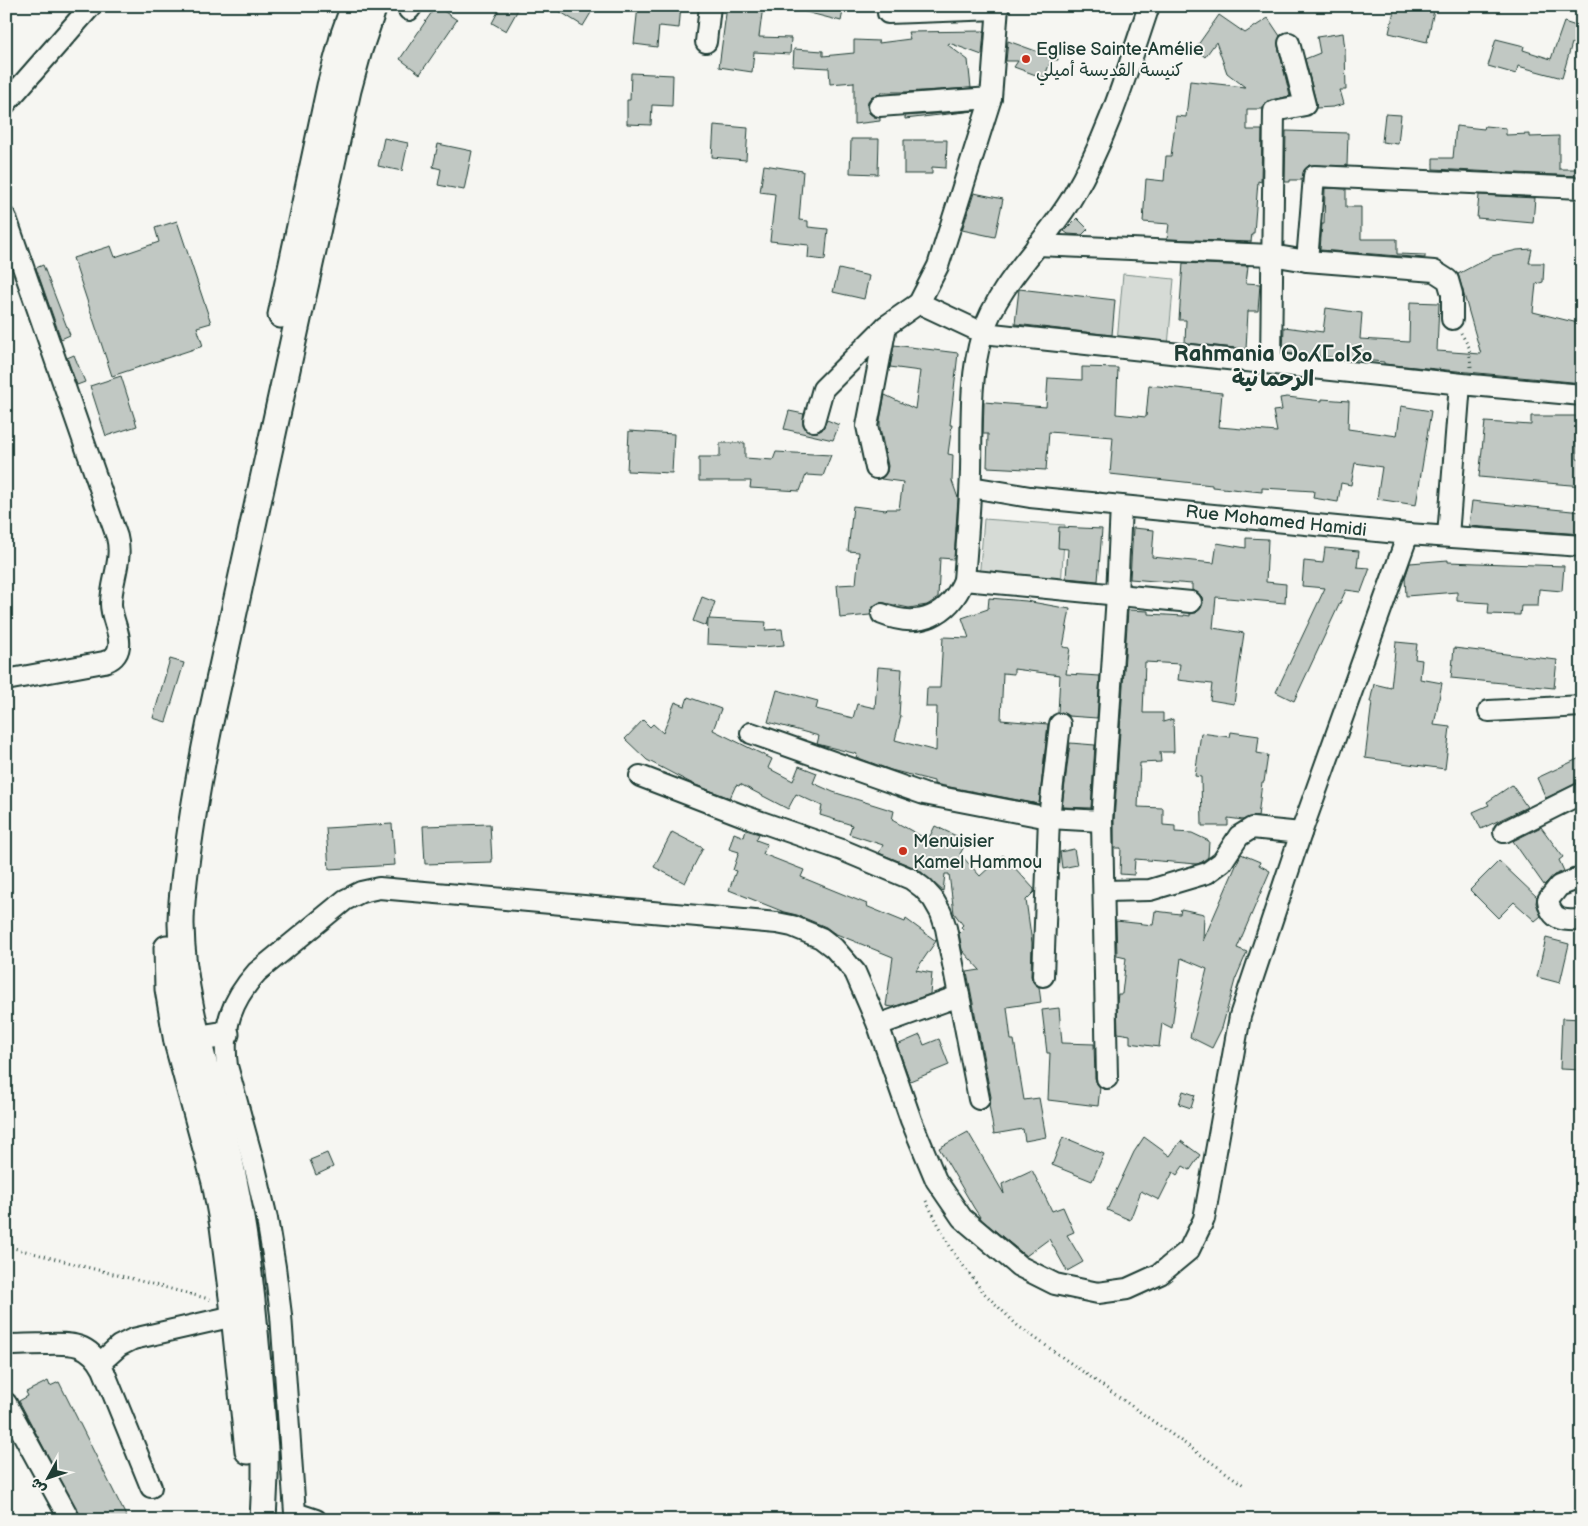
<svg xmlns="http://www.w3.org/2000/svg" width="1588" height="1526" font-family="'Balsamiq Sans','Playpen Sans Arabic','Noto Sans Tifinagh',sans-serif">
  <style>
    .green { fill: #d6dbd6; stroke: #7a8c85 }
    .building { fill: #c1c8c3; stroke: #1f3d34 }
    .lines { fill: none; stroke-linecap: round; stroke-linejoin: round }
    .minor-casing { stroke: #1f3d34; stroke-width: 24 }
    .major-casing { stroke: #1f3d34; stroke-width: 29 }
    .path { stroke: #1f3d34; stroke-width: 3; stroke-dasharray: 1 4; stroke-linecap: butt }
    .minor { stroke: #f6f6f2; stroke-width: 20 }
    .major { stroke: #f6f6f2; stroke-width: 25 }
    .poi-dot { fill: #c8321e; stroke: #f6f6f2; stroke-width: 2 }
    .labels { text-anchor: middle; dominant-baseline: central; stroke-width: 4; stroke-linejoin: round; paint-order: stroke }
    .poi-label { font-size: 18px; fill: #1f3d34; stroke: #f6f6f2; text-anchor: start }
    .street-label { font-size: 18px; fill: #1f3d34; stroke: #f6f6f2 }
    .district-label { font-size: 22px; font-weight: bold; fill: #1f3d34; stroke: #f6f6f2 }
  </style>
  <rect width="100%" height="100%" fill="#f6f6f2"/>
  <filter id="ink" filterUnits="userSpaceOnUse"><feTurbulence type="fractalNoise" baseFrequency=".02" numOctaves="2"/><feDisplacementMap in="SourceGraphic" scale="10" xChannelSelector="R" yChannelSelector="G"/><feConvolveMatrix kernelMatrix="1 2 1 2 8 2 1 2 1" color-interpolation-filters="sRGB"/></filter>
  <g filter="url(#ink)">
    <!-- green -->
    <g class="green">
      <polygon points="1123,274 1174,279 1168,346 1117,341"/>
      <polygon points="984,519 1065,525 1061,586 979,580"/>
    </g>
    <!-- building -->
    <g class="building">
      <polygon points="436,6 457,20 420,74 400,59"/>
      <polygon points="501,6 520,6 506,31 492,23"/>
      <polygon points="551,6 595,6 583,26"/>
      <polygon points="638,6 681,6 679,28 659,26 657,47 634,44"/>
      <polygon points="727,6 763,6 759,37 791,38 790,54 754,52 752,72 719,67"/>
      <polygon points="803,6 844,6 841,21 802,11"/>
      <polygon points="1395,6 1435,6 1427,42 1389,33"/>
      <polygon points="1219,15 1245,33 1268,18 1280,36 1278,46 1290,96 1267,101 1263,109 1247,109 1247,130 1262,130 1261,182 1258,181 1254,233 1252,233 1251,242 1167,239 1169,224 1143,222 1146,179 1164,181 1166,156 1171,156 1176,116 1186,117 1190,81 1245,87 1227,73 1216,42 1205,57 1195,49"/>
      <polygon points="1564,22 1582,28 1582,47 1572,43 1562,78 1518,66 1516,74 1488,66 1496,39 1524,46 1523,50 1551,59"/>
      <polygon points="984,31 982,55 949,43 948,45 968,60 971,88 905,92 881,92 881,94 872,96 868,101 867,106 869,113 874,117 880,118 880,121 854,124 854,82 830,84 829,68 793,66 794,49 823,51 823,56 854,53 854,40 879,41 879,43 910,39 908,32"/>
      <polygon points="1343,33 1345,50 1346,90 1340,90 1344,104 1333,107 1316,108 1316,102 1305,59 1320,53 1317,37"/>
      <polygon points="1008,41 1058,59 1058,60 1051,60 1044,78 1014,67 1018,61 1006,61"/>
      <polygon points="631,73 673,75 672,106 652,105 651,125 627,124 627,100 630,100"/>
      <polygon points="974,111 905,119 905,116"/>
      <polygon points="1385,114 1401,115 1398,144 1382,142"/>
      <polygon points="714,125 748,128 746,160 712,157"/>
      <polygon points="1456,126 1484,129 1485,126 1506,128 1506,135 1530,134 1530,137 1559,136 1559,169 1578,169 1578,176 1433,169 1433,158 1453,158"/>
      <polygon points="1286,131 1348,133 1347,166 1309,165 1304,170 1302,180 1290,180 1290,182 1285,182"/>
      <polygon points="384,138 408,143 402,171 378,166"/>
      <polygon points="851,139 879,139 878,174 850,173"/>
      <polygon points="904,140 947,140 946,168 932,167 932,174 904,174"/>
      <polygon points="438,144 472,151 464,190 438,185 441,169 433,167"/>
      <polygon points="764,165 803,171 799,220 808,221 808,227 828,229 825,260 808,258 809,245 770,241 775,194 760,192"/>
      <polygon points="1325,188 1346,189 1346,207 1361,207 1361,239 1397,239 1397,254 1425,255 1425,258 1320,250 1322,224 1324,224"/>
      <polygon points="974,193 1003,199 995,237 962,230"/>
      <polygon points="1479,195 1535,198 1533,223 1477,218"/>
      <polygon points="1077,218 1088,229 1082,235 1068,234 1064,231"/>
      <polygon points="177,221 211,323 197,327 203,346 112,376 73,258 111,246 115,257 159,242 155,228"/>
      <polygon points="1532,249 1529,263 1544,263 1543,282 1536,284 1533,312 1582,324 1582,383 1384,364 1384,362 1283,353 1284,327 1323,332 1326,308 1362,313 1360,339 1409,342 1410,302 1439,303 1437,351 1481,354 1458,274 1492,256 1517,250"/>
      <polygon points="1183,263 1248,266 1246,283 1260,284 1258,311 1248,311 1246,349 1185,343 1186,320 1179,320"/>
      <polygon points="43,265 70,335 61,339 36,268"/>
      <polygon points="839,269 869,276 864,299 833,292"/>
      <polygon points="1019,289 1115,300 1112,335 1015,324"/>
      <polygon points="894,345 958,353 950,425 952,425 948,454 953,455 952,481 958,498 954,559 940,558 938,598 927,605 909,608 880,602 874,606 870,615 840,618 837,585 856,584 859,552 848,551 853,506 886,510 887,509 899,509 903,482 881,479 887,472 888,466 880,428 880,420 885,395 915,409 920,371 890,367"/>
      <polygon points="74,355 85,382 77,385 67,358"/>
      <polygon points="1082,367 1118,368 1116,414 1146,417 1149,385 1222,393 1219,427 1277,432 1273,411 1282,410 1280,398 1287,397 1322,401 1322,399 1349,401 1348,429 1397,436 1401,406 1431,411 1416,505 1377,499 1382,467 1355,463 1351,485 1341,483 1338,502 1313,498 1314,491 1262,488 1262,492 1212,487 1212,485 1110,474 1113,437 1049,432 1046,470 987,467 988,434 983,434 984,402 1046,407 1048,378 1082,380"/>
      <polygon points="121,376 137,426 106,436 90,386"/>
      <polygon points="789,411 804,414 803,424 806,430 811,432 817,432 822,430 827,420 839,425 833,440 784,429"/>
      <polygon points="1531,416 1577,416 1577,459 1582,460 1582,486 1479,477 1485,422 1531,425"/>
      <polygon points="629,431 674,434 672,473 627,471"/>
      <polygon points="720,443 745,443 745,458 773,460 776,452 831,455 823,476 806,475 800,491 750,488 751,481 699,481 699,457 720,457"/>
      <polygon points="1472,501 1582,512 1582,534 1469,526"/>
      <polygon points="1059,527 1102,529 1098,581 1066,578 1068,549 1058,548"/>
      <polygon points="1133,528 1154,530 1152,557 1214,563 1217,543 1246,548 1246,538 1268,539 1266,582 1286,584 1285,603 1216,597 1213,628 1244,633 1234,704 1210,700 1212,684 1178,680 1180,664 1145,662 1143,713 1163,713 1163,722 1173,719 1174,752 1160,752 1161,762 1140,763 1138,807 1163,808 1163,825 1175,826 1175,832 1192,833 1209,841 1208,857 1202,862 1197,864 1135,859 1134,875 1120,874 1121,848 1114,848 1114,821 1128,610 1148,611 1148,614 1184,616 1184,615 1190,616 1190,614 1196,613 1201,608 1203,603 1202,597 1198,593 1192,590 1192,584 1130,579"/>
      <polygon points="1325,548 1359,551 1357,567 1370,568 1361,592 1346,590 1294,701 1276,692 1325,588 1302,586 1304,561 1323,563"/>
      <polygon points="1448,560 1448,562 1564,566 1562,591 1539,589 1538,606 1521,606 1520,615 1488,614 1489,603 1457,601 1457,592 1406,596 1405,578 1410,563"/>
      <polygon points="702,597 715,602 709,619 766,622 765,630 782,629 784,645 763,647 707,644 708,619 706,626 693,621"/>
      <polygon points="989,598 1026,601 1070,609 1063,647 1070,648 1066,674 1100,676 1097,718 1068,716 1062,712 1058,713 1060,675 1014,669 1014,674 1003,673 1001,720 1048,724 1039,804 934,784 934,781 891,770 856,757 857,754 817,744 819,736 768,722 777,690 818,701 816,709 853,718 857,704 875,708 878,667 902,669 899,716 901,716 895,740 936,751 937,707 926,707 927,688 940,688 943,637 969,638 962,618 988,609"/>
      <polygon points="1396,642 1417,644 1415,659 1422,660 1420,679 1442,683 1434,725 1450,727 1445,769 1365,758 1372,702 1370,702 1374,684 1391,688"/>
      <polygon points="1454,648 1557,660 1554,688 1451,678"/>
      <polygon points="170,659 184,663 166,722 153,718"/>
      <polygon points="688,697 721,709 713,730 772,759 768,768 793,781 799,766 817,773 813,783 833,792 894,811 892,820 928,840 935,826 967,841 960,854 980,876 1003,855 1034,889 1034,892 1026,900 1032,943 1031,976 1033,982 1039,987 1041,1002 1007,1007 1011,1040 1014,1040 1024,1100 1039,1098 1046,1137 1025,1141 1023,1129 994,1134 989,1105 991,1097 967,972 980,970 962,950 959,934 963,930 961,927 963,925 954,913 949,874 945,874 943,891 918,869 879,853 883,845 849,834 852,825 820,815 822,806 796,794 788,809 740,784 739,786 736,785 730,798 693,784 647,760 625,739 643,720 650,727 653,724 663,733 675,702 685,706"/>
      <polygon points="1231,732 1259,736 1257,753 1268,755 1264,782 1262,782 1258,817 1253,816 1243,820 1228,818 1228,826 1202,826 1201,777 1195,776 1201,733 1230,737"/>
      <polygon points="1070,743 1095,745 1091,808 1062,807"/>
      <polygon points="1582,757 1582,781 1546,798 1537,778"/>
      <polygon points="1512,785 1527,807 1481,829 1473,812 1489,805 1487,802"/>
      <polygon points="392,824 395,865 329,869 326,828"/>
      <polygon points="490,824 492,862 425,864 423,826"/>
      <polygon points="1541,827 1563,857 1559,860 1564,871 1554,875 1544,885 1513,841"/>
      <polygon points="746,830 759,834 756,840 767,844 763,854 804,870 801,877 867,904 866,906 905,922 906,919 936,941 916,970 932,973 930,994 893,1007 886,1006 893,957 834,933 826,927 797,915 784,912 729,890 736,871 733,870 739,852 729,849 734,833 744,837"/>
      <polygon points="672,832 703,848 685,883 654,867"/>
      <polygon points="1074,849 1077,865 1062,868 1060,852"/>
      <polygon points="1241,854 1260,862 1259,865 1270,871 1237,948 1247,952 1235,980 1222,1028 1212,1048 1190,1037 1207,969 1181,958 1172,1028 1162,1023 1159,1047 1130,1043 1130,1035 1118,1033 1117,1002 1118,994 1122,994 1126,958 1117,956 1116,921 1153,925 1155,911 1180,914 1181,909 1204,914 1203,941"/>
      <polygon points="1499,861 1537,897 1536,903 1541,916 1535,921 1514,902 1498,918 1470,890"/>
      <polygon points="1546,938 1569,944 1560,983 1537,977"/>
      <polygon points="1059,1008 1062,1043 1094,1044 1095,1078 1097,1084 1100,1087 1098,1106 1048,1100 1050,1053 1047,1053 1042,1010"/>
      <polygon points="1562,1018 1582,1019 1582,1070 1560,1069"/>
      <polygon points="920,1035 924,1045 939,1039 949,1065 910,1081 897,1045"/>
      <polygon points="1183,1091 1195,1095 1191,1108 1179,1104"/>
      <polygon points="968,1132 1004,1194 1002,1184 1032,1170 1052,1211 1063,1207 1074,1232 1067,1235 1083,1262 1067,1271 1049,1239 1026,1256 982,1220 974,1208 939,1148"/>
      <polygon points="1063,1137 1104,1154 1092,1181 1052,1165"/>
      <polygon points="1144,1137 1170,1156 1181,1141 1200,1155 1190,1170 1183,1166 1177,1175 1173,1172 1159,1200 1141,1191 1130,1220 1107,1210 1134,1152"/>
      <polygon points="327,1153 333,1167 316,1175 310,1160"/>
      <polygon points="48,1381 50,1386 59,1382 128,1520 90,1520 88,1515 81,1518 19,1401 28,1396 26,1392"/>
    </g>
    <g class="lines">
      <defs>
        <g id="minor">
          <polyline points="409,10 412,6"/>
          <polyline points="888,13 998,9"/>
          <polyline points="706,42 710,6"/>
          <polyline points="6,103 91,6"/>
          <polyline points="879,106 991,98"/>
          <path d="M6 218 117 537C123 560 111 581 111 604 111 618 121 634 119 646 118 655 112 660 104 662L6 680"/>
          <polyline points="1037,245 1271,255 1307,261 1434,271 1448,280 1452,294 1452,319"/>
          <polyline points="1307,261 1314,176 1582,188"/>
          <polyline points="919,303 983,333 1472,385 1582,395"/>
          <polyline points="1271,363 1274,111 1305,105 1289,43"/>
          <polyline points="814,421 823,389 886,326"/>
          <polyline points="876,468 867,426 886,326 919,303 938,266 991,98 998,6"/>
          <polyline points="971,487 1030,497 1408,534 1582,546"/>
          <polyline points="1448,536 1460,384"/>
          <polyline points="964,580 1191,602"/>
          <path d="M882 614C919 629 949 616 964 580 967 543 970 507 971 470 972 425 969 378 982 335 999 281 1046 243 1073 196 1108 137 1127 71 1149 6"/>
          <polyline points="1489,711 1582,706"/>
          <polyline points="751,733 924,794 1049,818 1102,821"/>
          <polyline points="640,776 744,816 842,850 911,879 923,888 933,899 941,913 946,928 979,1099"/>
          <polyline points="1504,832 1582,793"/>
          <path d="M1582 877 1559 886 1548 900C1551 921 1564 921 1582 920"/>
          <polyline points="1104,891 1150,890 1207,873 1222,862 1239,836 1252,828 1301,833"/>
          <polyline points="1043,976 1049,818 1060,724"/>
          <polyline points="878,1025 959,996"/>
          <polyline points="1107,1078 1102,821 1117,595 1121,506"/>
          <path d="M6 1345C19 1345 33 1344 46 1344 72 1343 89 1343 103 1369L151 1487"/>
          <polyline points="100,1363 119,1346 133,1339 234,1316"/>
          <polyline points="6,1403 70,1520"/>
          <path d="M316 1520 295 1513 281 1315 275 1267 267 1219 256 1172 227 1066C222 1027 231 1001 257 972L345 900 361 892 379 888 777 923 792 926 821 938 834 948 855 972 878 1025 911 1120 936 1180 962 1218 1019 1266 1055 1284 1098 1293 1127 1289 1160 1274 1189 1250 1204 1219 1240 1016 1301 833 1408 534"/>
        </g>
        <g id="major">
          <polyline points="281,315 330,86 344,34 354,6"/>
          <polyline points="167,948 168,989 177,1042 215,1182 223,1226 233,1305 248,1451"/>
          <polyline points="182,1041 226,1034"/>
          <path d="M263 1520 265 1477V1449C257 1357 252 1265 233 1175 215 1091 182 1010 181 924 181 901 184 879 187 856 193 811 201 766 210 722L348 90 359 50 374 6"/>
        </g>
      </defs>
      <!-- minor casing -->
      <use href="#minor" class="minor-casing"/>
      <!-- major casing -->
      <use href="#major" class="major-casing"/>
      <!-- path -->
      <g class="path">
        <polyline points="1461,333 1469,347 1471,367"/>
        <polyline points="926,1201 953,1252 983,1292 1018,1326 1245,1486"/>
        <polyline points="6,1246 213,1300"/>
      </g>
      <!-- minor -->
      <use href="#minor" class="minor"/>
      <!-- major -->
      <use href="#major" class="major"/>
    </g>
  </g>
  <!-- markers -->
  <g class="poi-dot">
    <circle cx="1026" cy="59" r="5"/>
    <circle cx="903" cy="851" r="5"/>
  </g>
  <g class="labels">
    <!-- poi labels -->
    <g class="poi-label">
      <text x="1036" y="49">Eglise Sainte-Amélie<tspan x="1036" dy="21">كنيسة القديسة أميلي</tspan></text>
      <text x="913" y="841">Menuisier<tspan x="913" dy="21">Kamel Hammou</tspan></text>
    </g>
    <!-- street labels -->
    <g class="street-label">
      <text transform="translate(1276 521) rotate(6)">Rue Mohamed Hamidi</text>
    </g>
    <!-- district labels -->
    <g class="district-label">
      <text x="1273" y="354">Rahmania ⵔⴰⵃⵎⴰⵏⵢⴰ<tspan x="1273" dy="25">الرحمانية</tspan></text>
    </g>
  </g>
  <!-- margin -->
  <rect width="1588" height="1526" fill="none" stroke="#f6f6f2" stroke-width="25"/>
  <rect x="12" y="12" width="1563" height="1501" fill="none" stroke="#1f3d34" stroke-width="2" filter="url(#ink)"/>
  <!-- north arrow -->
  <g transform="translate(48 1478) rotate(230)" stroke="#f6f6f2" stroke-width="4" paint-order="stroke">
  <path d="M0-4L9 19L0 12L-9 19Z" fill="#1f3d34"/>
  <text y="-8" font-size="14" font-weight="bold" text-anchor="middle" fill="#1f3d34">ش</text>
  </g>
</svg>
